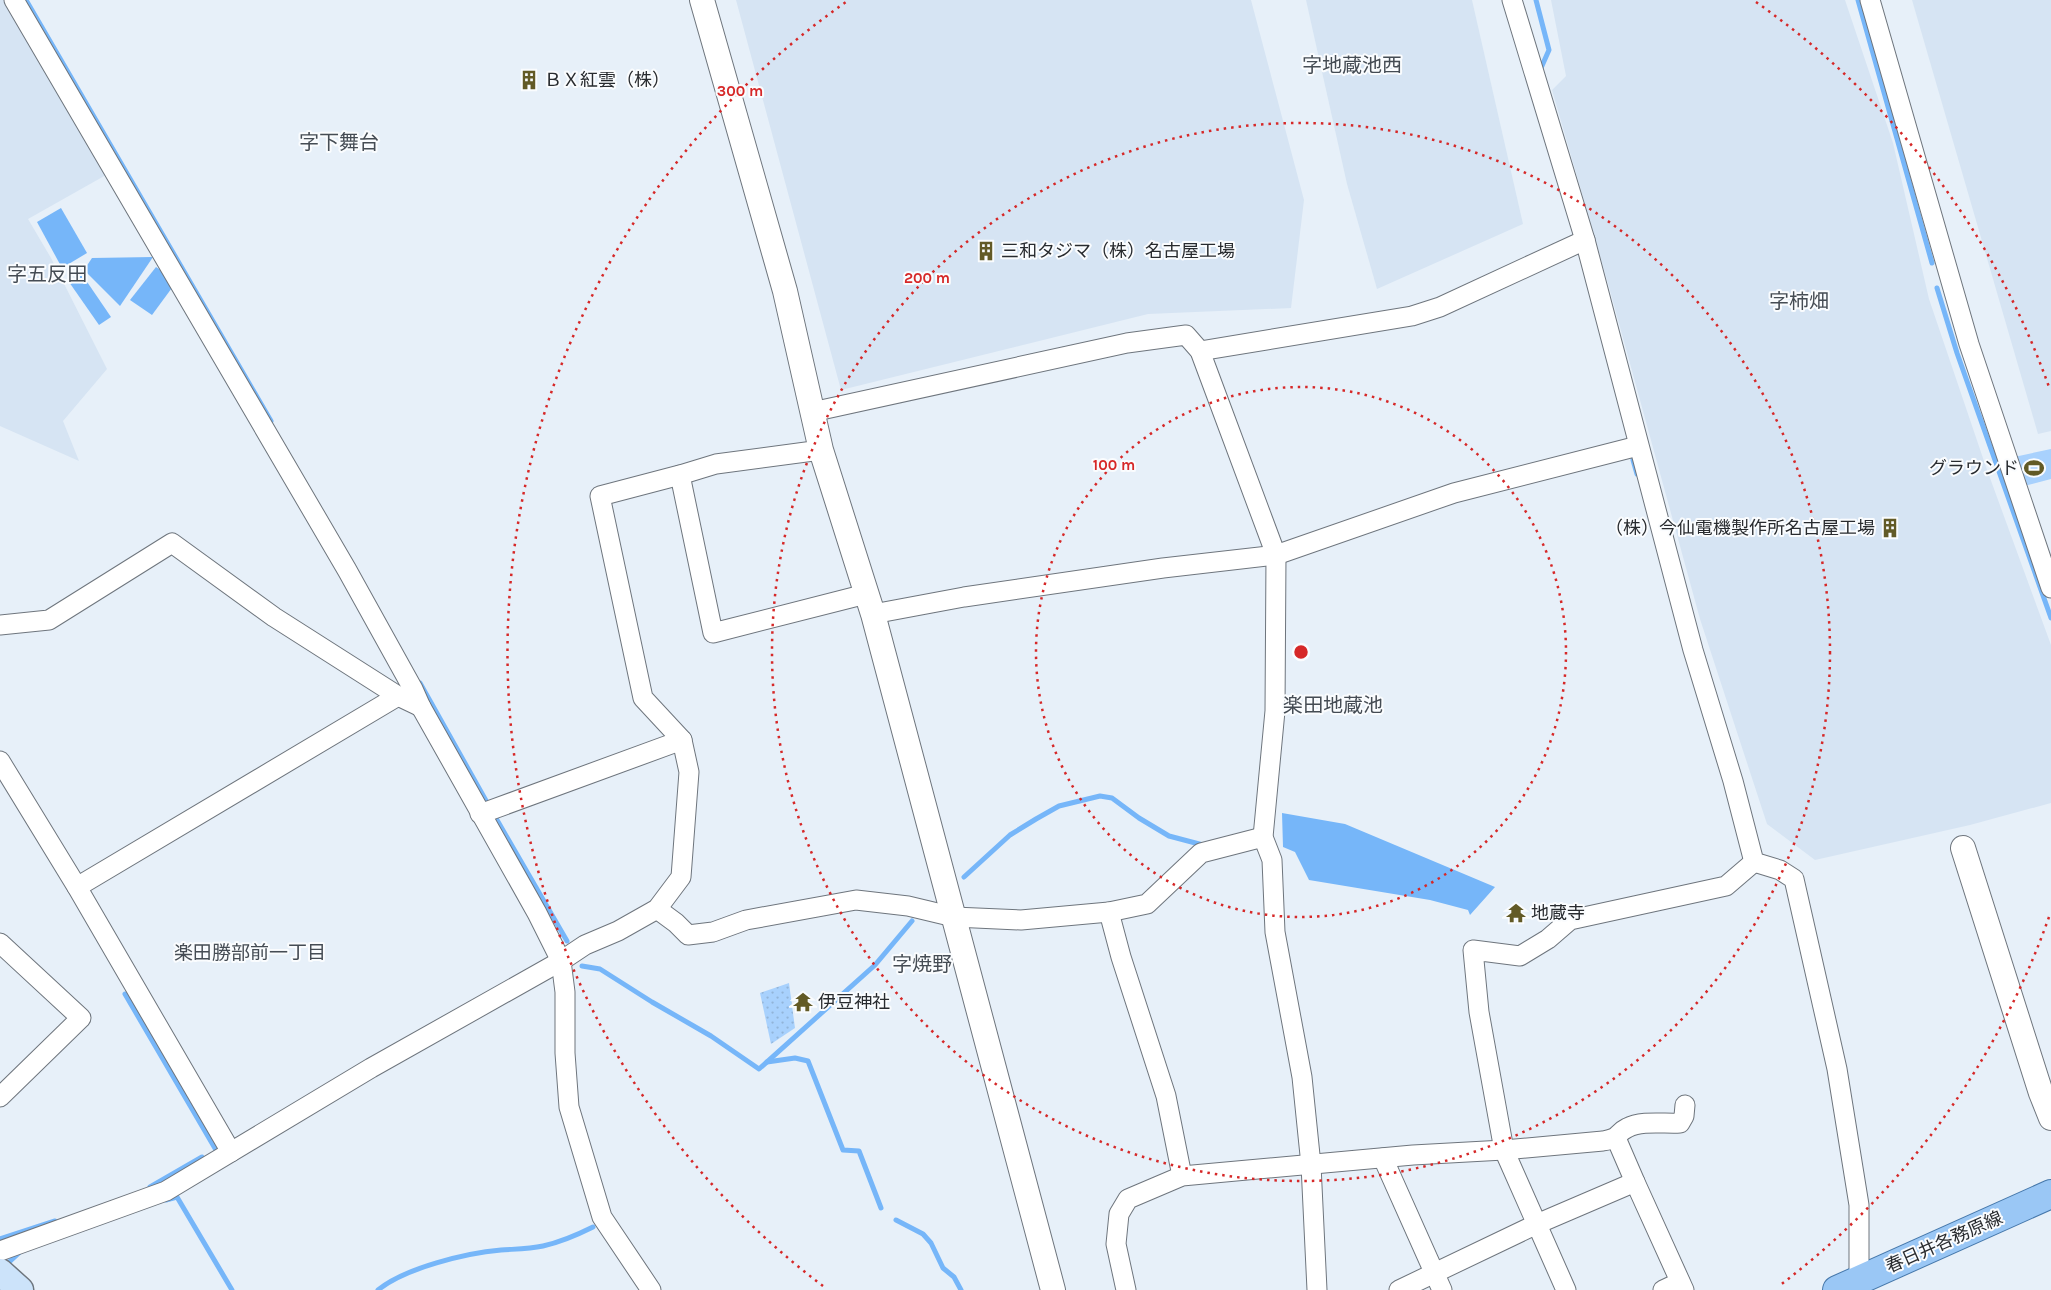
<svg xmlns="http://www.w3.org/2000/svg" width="2051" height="1290" font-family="Karla,'Noto Sans JP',sans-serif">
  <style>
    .built { fill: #d6e4f3 }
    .grass { fill: #a8d1fd }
    .park { fill: url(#park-dots) }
    .water { fill: #76b6f9 }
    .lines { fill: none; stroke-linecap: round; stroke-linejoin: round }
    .stream { stroke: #76b6f9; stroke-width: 5 }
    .minor-casing { stroke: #6e757d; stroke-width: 21 }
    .tertiary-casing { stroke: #6e757d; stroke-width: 26 }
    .secondary-casing { stroke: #6e757d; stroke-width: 29 }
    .primary-casing { stroke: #4678ab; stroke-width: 30 }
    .minor { stroke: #fff; stroke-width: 19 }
    .tertiary { stroke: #fff; stroke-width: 24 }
    .secondary { stroke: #cce3fa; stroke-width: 26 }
    .primary { stroke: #9ac7f5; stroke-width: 28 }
    .ring { fill: none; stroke: #d62828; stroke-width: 2.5; stroke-dasharray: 2.5 5 }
    .labels { text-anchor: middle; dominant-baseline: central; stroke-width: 4; stroke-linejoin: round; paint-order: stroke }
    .poi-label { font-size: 18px; fill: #282b2f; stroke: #fafcfe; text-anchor: start }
    .street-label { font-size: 18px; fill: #282b2f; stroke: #fafcfe }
    .neighbourhood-label { font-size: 19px; fill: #454c54; stroke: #fafcfe }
    .quarter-label { font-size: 20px; fill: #454c54; stroke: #fafcfe }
    .centre { fill: #d62828; stroke: #fafcfe; stroke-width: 2.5 }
    .ring-label { font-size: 15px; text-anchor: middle; font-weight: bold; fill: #d62828; stroke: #fafcfe; stroke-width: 4; stroke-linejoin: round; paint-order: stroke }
  </style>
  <defs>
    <pattern id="park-dots" width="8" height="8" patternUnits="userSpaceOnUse" patternTransform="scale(1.25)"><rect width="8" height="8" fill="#a8d1fd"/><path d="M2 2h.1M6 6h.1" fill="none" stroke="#91b4d9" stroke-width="1.8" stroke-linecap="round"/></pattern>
  </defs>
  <rect width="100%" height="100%" fill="#e7f0f9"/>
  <!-- built -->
  <g class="built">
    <polygon points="0,0 4,0 106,175 28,219 51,258 107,369 63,421 79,461 0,426"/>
    <polygon points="736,0 1251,0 1304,200 1291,308 1148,314 841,390"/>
    <polygon points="1306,0 1472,0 1523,224 1377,289 1347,184"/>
    <polygon points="1551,0 1845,0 1893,143 1929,299 1986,467 2051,645 2051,803 1970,825 1815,860 1767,824 1700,619 1609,287 1552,90 1566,76"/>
    <polygon points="1912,0 2051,0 2051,431 2038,434"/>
  </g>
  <!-- grass -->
  <polygon class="grass" points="2051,449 2051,479 2024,486 2014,457"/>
  <!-- park -->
  <polygon class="park" points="789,983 795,1028 771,1044 760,993"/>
  <!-- water -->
  <g class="water">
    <polygon points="61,208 87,253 62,268 37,222"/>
    <polygon points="153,257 120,306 84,270 92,258"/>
    <polygon points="156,267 177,281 152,315 130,300"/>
    <polygon points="81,273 111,317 99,325 69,282"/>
    <polygon points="1282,813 1345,824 1495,887 1470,915 1468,910 1430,900 1309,880 1295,852 1283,847"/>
  </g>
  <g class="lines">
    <!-- stream -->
    <g class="stream">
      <polyline points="26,0 271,421"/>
      <polyline points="1536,0 1549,50 1541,68"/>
      <polyline points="1858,0 1932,263"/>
      <polyline points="1937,288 1957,353 2051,618"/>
      <polyline points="1633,460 1637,474"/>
      <polyline points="420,683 489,806"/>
      <polyline points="493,813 567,941"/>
      <polyline points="964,877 1010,835 1036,819 1059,806 1100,796 1112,798 1139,818 1169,836 1203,845"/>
      <polyline points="582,966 600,969 652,1002 711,1036 759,1069 875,965 912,921"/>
      <polyline points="125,994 216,1150"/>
      <polyline points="767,1062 795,1058 808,1061 843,1150 859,1151 881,1208"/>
      <polyline points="150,1187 202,1157"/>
      <polyline points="166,1200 177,1197 232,1290"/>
      <polyline points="896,1220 923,1234 931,1243 943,1268 954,1277 961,1290"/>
      <polyline points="0,1239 55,1221"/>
      <polyline points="6,1265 21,1251"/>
      <path d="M378 1290C405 1268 466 1253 501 1250 515 1249 529 1249 543 1246 561 1242 577 1235 593 1227"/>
    </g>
    <defs>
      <g id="minor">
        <polyline points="14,0 347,570 413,689 421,707 537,913 561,961 565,992 565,1053 569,1107 602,1217 651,1290"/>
        <polyline points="1512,0 1585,240 1693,650 1733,781 1754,862 1780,870 1794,879 1837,1069 1859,1205 1859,1290"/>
        <polyline points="1870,0 1969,344 2051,588"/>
        <polyline points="1200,351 1412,316 1440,307 1585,240"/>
        <polyline points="812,412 1127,343 1186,335 1200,351 1276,555 1275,711 1263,837 1272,860 1275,932 1302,1077 1311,1165 1317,1290"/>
        <polyline points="680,475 713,633 866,594"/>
        <polyline points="873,614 964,597 1163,568 1276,555 1454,493 1638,446"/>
        <polyline points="0,625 49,620 172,543 274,617 398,696 421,707"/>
        <polyline points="0,761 77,887 231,1152"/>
        <polyline points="480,814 682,740"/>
        <polyline points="77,887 398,696"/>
        <polyline points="657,909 676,923 688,935 713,932 746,920 856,900 908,906 954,917 1021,920 1109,912 1147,904 1201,853 1263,837"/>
        <polyline points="1109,912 1121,957 1166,1096 1182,1176"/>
        <polyline points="0,943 81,1018 0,1097"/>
        <polyline points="1616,1138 1635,1182"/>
        <polyline points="1383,1158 1442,1290"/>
        <polyline points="0,1251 166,1191 371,1068 561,961 585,945 618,931 657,909 681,877 689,772 682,740 643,698 600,496 680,475 716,464 821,450"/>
        <path d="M1126 1290 1116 1244 1119 1214 1128 1199 1182 1176 1413 1155 1504 1150 1603 1141C1621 1138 1615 1134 1627 1128 1642 1120 1664 1124 1680 1123L1684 1116 1685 1105"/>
        <polyline points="1399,1290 1537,1224 1635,1182 1684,1290"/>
        <polyline points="1566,1290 1504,1150 1479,1012 1473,950 1520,956 1548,939 1570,920 1726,886 1754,862"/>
        <polyline points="1663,1290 1680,1282"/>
      </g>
      <g id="tertiary">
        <polyline points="702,0 785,291 821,450 873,614 1053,1290"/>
        <polyline points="1963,848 2041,1093 2051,1118"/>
      </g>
      <polyline id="secondary" points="0,1272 20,1290"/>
      <polyline id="primary" points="1837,1290 2051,1194"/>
    </defs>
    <!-- minor casing -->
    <use href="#minor" class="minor-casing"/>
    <!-- tertiary casing -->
    <use href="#tertiary" class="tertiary-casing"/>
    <!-- secondary casing -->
    <use href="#secondary" class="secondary-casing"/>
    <!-- primary casing -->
    <use href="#primary" class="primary-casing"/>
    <!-- minor -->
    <use href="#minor" class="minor"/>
    <!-- tertiary -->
    <use href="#tertiary" class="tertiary"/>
    <!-- secondary -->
    <use href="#secondary" class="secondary"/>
    <!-- primary -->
    <use href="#primary" class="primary"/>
  </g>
  <!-- distance rings -->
  <g class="ring">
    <circle cx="1301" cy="652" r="265"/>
    <circle cx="1301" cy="652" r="529"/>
    <path d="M2049 917A794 794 0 0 1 1779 1286M823 1286A794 794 0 0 1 846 2M1756 2A794 794 0 0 1 2049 387"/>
  </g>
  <!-- icons -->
  <defs>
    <symbol id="building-bare" viewBox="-9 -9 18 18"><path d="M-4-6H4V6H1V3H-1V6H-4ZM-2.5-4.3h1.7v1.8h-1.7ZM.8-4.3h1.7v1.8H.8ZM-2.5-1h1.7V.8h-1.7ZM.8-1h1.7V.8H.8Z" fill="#625a26" stroke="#fafcfe" stroke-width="2.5" paint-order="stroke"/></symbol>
    <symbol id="stadium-bare" viewBox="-9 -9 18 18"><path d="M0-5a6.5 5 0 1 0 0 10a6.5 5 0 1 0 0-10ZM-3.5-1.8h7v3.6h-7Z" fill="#625a26" stroke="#fafcfe" stroke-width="2.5" paint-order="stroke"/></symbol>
    <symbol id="temple-bare" viewBox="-9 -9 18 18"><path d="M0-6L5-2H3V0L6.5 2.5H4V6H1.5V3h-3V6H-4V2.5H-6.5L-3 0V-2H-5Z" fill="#625a26" stroke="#fafcfe" stroke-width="2.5" paint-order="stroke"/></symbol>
  </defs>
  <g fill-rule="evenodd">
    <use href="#building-bare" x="515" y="66" width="28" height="28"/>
    <use href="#building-bare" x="972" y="237" width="28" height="28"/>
    <use href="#stadium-bare" x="2020" y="454" width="28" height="28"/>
    <use href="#building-bare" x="1876" y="514" width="28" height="28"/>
    <use href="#temple-bare" x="1502" y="899" width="28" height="28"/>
    <use href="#temple-bare" x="789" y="988" width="28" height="28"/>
  </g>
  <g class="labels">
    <!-- poi labels -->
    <g class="poi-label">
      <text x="544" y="80">ＢＸ紅雲（株）</text>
      <text x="1001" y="251">三和タジマ（株）名古屋工場</text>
      <text x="2019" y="468" text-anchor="end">グラウンド</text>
      <text x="1875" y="528" text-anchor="end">（株）今仙電機製作所名古屋工場</text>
      <text x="1531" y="913">地蔵寺</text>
      <text x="818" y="1002">伊豆神社</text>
    </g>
    <!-- street labels -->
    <g class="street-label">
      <text transform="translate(1944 1242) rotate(-24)">春日井各務原線</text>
    </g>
    <!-- neighbourhood labels -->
    <g class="neighbourhood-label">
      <text x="250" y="953">楽田勝部前一丁目</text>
    </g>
    <!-- quarter labels -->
    <g class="quarter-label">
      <text x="1352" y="65">字地蔵池西</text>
      <text x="339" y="142">字下舞台</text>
      <text x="47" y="274">字五反田</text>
      <text x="1799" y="301">字柿畑</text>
      <text x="1333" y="705">楽田地蔵池</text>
      <text x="922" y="964">字焼野</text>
    </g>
  </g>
  <circle cx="1301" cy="652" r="8" class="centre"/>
  <g class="ring-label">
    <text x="740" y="96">300 m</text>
    <text x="927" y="283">200 m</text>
    <text x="1114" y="470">100 m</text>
  </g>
</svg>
